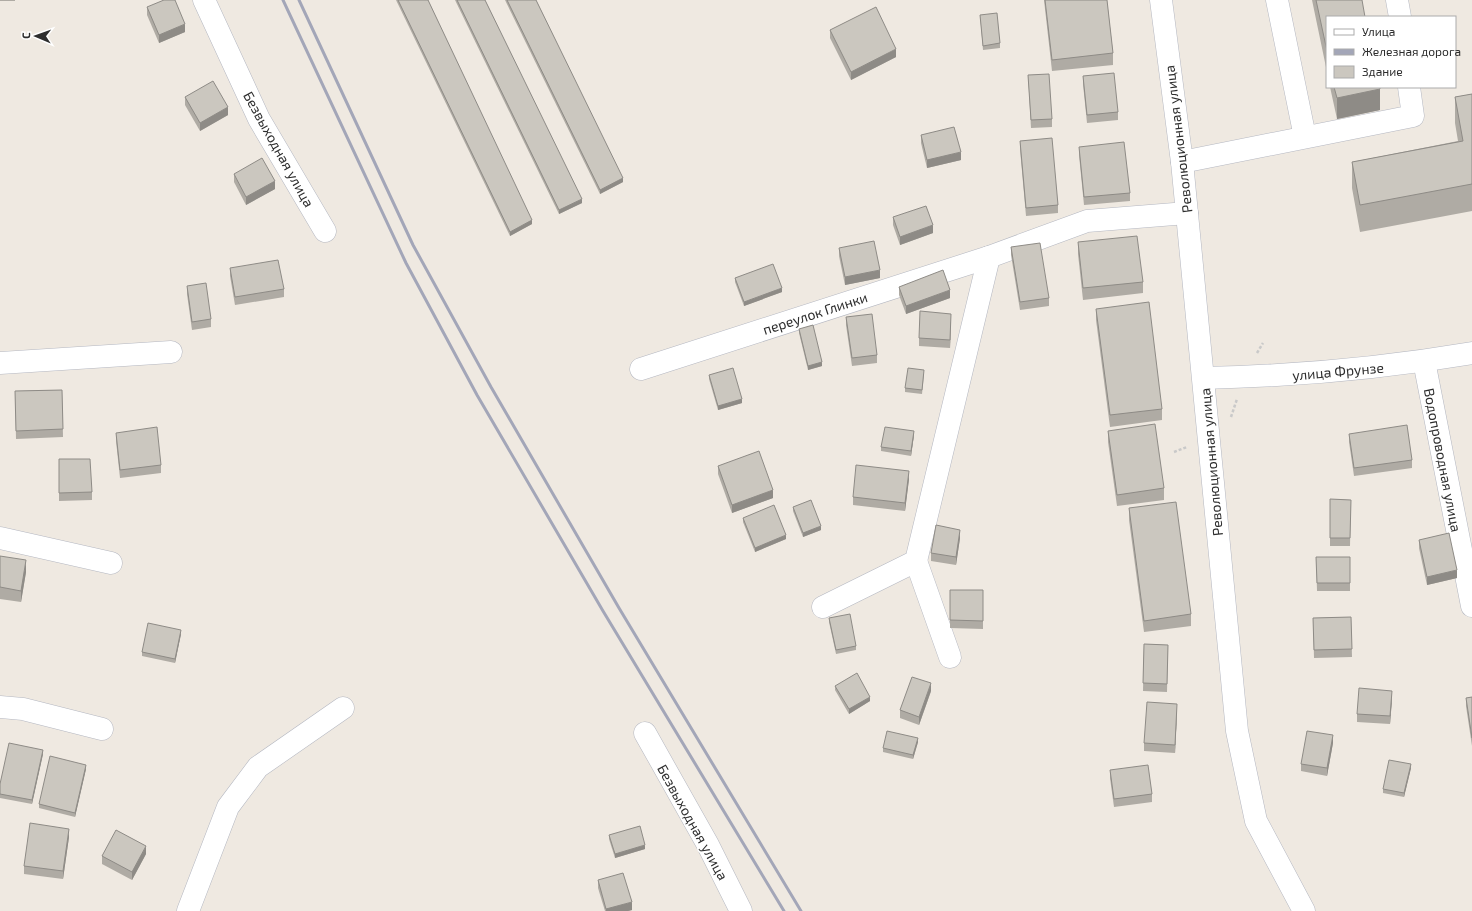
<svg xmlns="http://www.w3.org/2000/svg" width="1472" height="911" font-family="'Exo 2',sans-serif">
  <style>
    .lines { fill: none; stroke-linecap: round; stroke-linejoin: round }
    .minor-casing { stroke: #b4b7c1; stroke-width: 23 }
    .path { stroke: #c9c9c9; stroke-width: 2.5; stroke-dasharray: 3 2; stroke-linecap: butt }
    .minor { stroke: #fff; stroke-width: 22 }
    .rail { stroke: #a3a6b8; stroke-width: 3 }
    .wall { fill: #afaba4 }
    .shaded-wall { fill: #8e8b86 }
    .building { fill: #cbc7bf; stroke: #8e8b86 }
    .labels { text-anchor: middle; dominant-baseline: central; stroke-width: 3; stroke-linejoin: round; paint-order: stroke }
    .street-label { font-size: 14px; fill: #2e2e2e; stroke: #fff }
  </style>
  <rect width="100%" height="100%" fill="#efe9e1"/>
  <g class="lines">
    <defs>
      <g id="minor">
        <polyline points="204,0 259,119 325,231"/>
        <polyline points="1161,0 1182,162 1237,731 1256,821 1304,911"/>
        <polyline points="1277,0 1305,137"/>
        <polyline points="1397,0 1400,17"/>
        <polyline points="1182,162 1413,116 1409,87"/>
        <polyline points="1424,361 1472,606"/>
        <polyline points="0,363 171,352"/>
        <polyline points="641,369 989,257 1087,221 1187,213"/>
        <path d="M1204 378C1294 376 1383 368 1472 353"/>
        <polyline points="0,538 111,563"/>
        <polyline points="916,561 950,657"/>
        <polyline points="823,607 916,561 989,257"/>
        <polyline points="0,707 23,709 102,729"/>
        <polyline points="645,733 708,845 741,911"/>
        <polyline points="188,911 228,807 258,767 343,708"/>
      </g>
    </defs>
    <!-- minor casing -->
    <use href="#minor" class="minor-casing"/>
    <!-- path -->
    <g class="path">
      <polyline points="1257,353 1263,343"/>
      <polyline points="1231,417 1237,399"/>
      <polyline points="1174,452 1187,447"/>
    </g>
    <!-- minor -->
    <use href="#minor" class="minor"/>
    <!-- rail -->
    <g class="rail">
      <polyline points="283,0 406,263 477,395 603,611 784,911"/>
      <polyline points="299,0 413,245 491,387 619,608 801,911"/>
    </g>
  </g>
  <!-- wall -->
  <g class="wall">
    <rect x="0" y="0" width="15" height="1"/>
    <polygon points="396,0 428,0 532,224 510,236"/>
    <polygon points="455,0 485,0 582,203 559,214"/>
    <polygon points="505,0 536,0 623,182 600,194"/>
    <polygon points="1044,0 1107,0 1113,53 1113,65 1052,71"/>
    <polygon points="1312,0 1362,0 1327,17 1327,72"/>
    <polygon points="147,7 185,32 159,43 147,15"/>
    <polygon points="980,15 1000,43 1000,48 983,50"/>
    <polygon points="830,30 896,57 851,80 830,38"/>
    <polygon points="1028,75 1052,119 1052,127 1031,128"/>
    <polygon points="1083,76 1118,112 1118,120 1087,123 1083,84"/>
    <polygon points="1330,87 1380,87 1380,110 1337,119"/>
    <polygon points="1472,94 1472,211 1360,232 1352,188 1352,162 1458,141 1455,123 1455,97"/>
    <polygon points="185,97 228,115 200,131 185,105"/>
    <polygon points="921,135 961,160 927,168 921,143"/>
    <polygon points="1020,141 1058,205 1058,213 1026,216 1020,149"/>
    <polygon points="1079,147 1130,193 1130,201 1084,205 1079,155"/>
    <polygon points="234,174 275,189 246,205 234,182"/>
    <polygon points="893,217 933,233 900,245 893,225"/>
    <polygon points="1078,242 1143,282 1143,293 1083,300 1078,254"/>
    <polygon points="1011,247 1049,298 1049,306 1020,310 1011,255"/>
    <polygon points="839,248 880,278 845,285 839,256"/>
    <polygon points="230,268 284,289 284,297 235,305 230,276"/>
    <polygon points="735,278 782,292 744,306 735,282"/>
    <polygon points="187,286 211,319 211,327 192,330 187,294"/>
    <polygon points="899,287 950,298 906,314 899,295"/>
    <polygon points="1096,309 1162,409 1162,420 1110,427 1096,320"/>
    <polygon points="846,317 877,355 877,363 852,366 846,325"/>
    <polygon points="951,322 950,348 919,346 919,338"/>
    <polygon points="799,329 822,366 808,370 799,333"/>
    <polygon points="924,374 922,394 905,392 905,388"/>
    <polygon points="709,375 742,403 718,410 709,379"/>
    <polygon points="62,390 63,437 16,439 15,391"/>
    <polygon points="1108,431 1164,488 1164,500 1117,506 1108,442"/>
    <polygon points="116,433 161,465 161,473 120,478 116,441"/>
    <polygon points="1349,434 1412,460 1412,468 1354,476 1349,442"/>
    <polygon points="914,435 911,456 881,451 881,447"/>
    <polygon points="59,459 92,492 92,500 59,501"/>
    <polygon points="718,466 773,498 732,513 718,474"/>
    <polygon points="909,479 905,511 853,505 853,497"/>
    <polygon points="1330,499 1351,500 1350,546 1330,546"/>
    <polygon points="793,507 821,530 803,537 793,511"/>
    <polygon points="1129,508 1191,614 1191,626 1144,632 1129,520"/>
    <polygon points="743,518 786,539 755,552 743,522"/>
    <polygon points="960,538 956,565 931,561 931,553"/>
    <polygon points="1419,540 1457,578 1427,585 1419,548"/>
    <polygon points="0,556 26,572 21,602 0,599"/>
    <polygon points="1316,557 1350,557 1350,591 1317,591"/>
    <polygon points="950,590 983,590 983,629 950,628"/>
    <polygon points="1351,617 1352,657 1314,658 1313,618"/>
    <polygon points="829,618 856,646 856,650 836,654 829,622"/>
    <polygon points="181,634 175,663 142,656 142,652"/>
    <polygon points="1144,644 1168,645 1167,692 1143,691"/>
    <polygon points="835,686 870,701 849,714 835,690"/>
    <polygon points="931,691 919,725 900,718 900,710"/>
    <polygon points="1472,697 1472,746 1466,706 1466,698"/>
    <polygon points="1392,699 1390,724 1357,722 1357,714"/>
    <polygon points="1177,712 1175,753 1144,751 1144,743"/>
    <polygon points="918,742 913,759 883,752 883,748"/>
    <polygon points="1333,743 1327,776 1301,771 1301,764"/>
    <polygon points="43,754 32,804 0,798 0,784"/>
    <polygon points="1411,768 1404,797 1383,793 1383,789"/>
    <polygon points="86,769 75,817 39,808 39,804"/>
    <polygon points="1110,770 1152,794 1152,802 1114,807 1110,778"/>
    <polygon points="609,835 645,849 615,858 609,839"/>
    <polygon points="69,837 63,879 24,874 24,866"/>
    <polygon points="146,854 132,880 102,864 102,856"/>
    <polygon points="598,880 632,910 628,911 605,911 598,888"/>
  </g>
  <!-- shaded-wall -->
  <g class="shaded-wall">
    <polygon points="185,24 185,32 159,43 159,35"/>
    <polygon points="896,49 896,57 851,80 851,72"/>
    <polygon points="1380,89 1380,110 1337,119 1337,98"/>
    <polygon points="228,107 228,115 200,131 200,123"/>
    <polygon points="961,152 961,160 927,168 927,160"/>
    <polygon points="623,178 623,182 600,194 600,190"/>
    <polygon points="275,181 275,189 246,205 246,197"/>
    <polygon points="582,199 582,203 559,214 559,210"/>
    <polygon points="532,220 532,224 510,236 510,232"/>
    <polygon points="933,225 933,233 900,245 900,237"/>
    <polygon points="880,270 880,278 845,285 845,277"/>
    <polygon points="782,288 782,292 744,306 744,302"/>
    <polygon points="950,290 950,298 906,314 906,306"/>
    <polygon points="951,314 951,322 950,348 950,340"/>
    <polygon points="822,362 822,366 808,370 808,366"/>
    <polygon points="742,399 742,403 718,410 718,406"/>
    <polygon points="914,431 914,435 911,456 911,451"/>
    <polygon points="909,471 909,479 905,511 905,503"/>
    <polygon points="773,490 773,498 732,513 732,505"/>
    <polygon points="821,526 821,530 803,537 803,533"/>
    <polygon points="960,530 960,538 956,565 956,557"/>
    <polygon points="786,535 786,539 755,552 755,548"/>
    <polygon points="26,560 26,572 21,602 21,591"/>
    <polygon points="1457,570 1457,578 1427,585 1427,577"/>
    <polygon points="181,630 181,634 175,663 175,659"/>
    <polygon points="931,683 931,691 919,725 919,717"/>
    <polygon points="1392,691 1392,699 1390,724 1390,716"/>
    <polygon points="870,697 870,701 849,714 849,709"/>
    <polygon points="1177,704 1177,712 1175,753 1175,745"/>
    <polygon points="1333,735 1333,743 1327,776 1327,768"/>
    <polygon points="918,738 918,742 913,759 913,755"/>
    <polygon points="43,750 43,754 32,804 32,800"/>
    <polygon points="1411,764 1411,768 1404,797 1404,793"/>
    <polygon points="86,765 86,769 75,817 75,813"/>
    <polygon points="69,829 69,837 63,879 63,871"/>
    <polygon points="645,845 645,849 615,858 615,854"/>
    <polygon points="146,846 146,854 132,880 132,872"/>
    <polygon points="632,902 632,910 628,911 606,911 606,909"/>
  </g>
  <!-- building -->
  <g class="building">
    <polygon points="164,0 175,0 185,24 159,35 147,7"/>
    <polygon points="398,0 428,0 532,220 510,232"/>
    <polygon points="457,0 485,0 582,199 559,210"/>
    <polygon points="507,0 536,0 623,178 600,190"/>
    <polygon points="1045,0 1107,0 1113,53 1052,60"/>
    <polygon points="1316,0 1362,0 1365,17 1327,17 1327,51"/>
    <polygon points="876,7 896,49 851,72 830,30"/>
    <polygon points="997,13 1000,43 983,46 980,15"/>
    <polygon points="1114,73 1118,112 1087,115 1083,76"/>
    <polygon points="1049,74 1052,119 1031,120 1028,75"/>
    <polygon points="213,81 228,107 200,123 185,97"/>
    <polygon points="1334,87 1380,87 1380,89 1337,98"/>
    <polygon points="1472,94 1472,184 1360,205 1352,162 1463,141 1455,97"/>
    <polygon points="954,127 961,152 927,160 921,135"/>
    <polygon points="1052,138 1058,205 1026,208 1020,141"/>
    <polygon points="1124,142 1130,193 1084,197 1079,147"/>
    <polygon points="262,158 275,181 246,197 234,174"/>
    <polygon points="926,206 933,225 900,237 893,217"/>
    <polygon points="1137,236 1143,282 1083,288 1078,242"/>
    <polygon points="874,241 880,270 845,277 839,248"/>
    <polygon points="1040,243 1049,298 1020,302 1011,247"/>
    <polygon points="278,260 284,289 235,297 230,268"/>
    <polygon points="773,264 782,288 744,302 735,278"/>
    <polygon points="943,270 950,290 906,306 899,287"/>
    <polygon points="206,283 211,319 192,322 187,286"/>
    <polygon points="1149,302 1162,409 1110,415 1096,309"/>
    <polygon points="920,311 951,314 950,340 919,338"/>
    <polygon points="872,314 877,355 852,358 846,317"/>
    <polygon points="813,325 822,362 808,366 799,329"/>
    <polygon points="733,368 742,399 718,406 709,375"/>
    <polygon points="908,368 924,370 922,390 905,388"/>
    <polygon points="62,390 63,429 16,431 15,391"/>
    <polygon points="1155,424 1164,488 1117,495 1108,431"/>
    <polygon points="1407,425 1412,460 1354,468 1349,434"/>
    <polygon points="157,427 161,465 120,470 116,433"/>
    <polygon points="885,427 914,431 911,451 881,447"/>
    <polygon points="759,451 773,490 732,505 718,466"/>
    <polygon points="59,459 90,459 92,492 59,493"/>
    <polygon points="856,465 909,471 905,503 853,497"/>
    <polygon points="1330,499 1351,500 1350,538 1330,538"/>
    <polygon points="811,500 821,526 803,533 793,507"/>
    <polygon points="1176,502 1191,614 1144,621 1129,508"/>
    <polygon points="774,505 786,535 755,548 743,518"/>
    <polygon points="936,525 960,530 956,557 931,553"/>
    <polygon points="1449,533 1457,570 1427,577 1419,540"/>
    <polygon points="0,556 26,560 21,591 0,587"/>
    <polygon points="1316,557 1350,557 1350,583 1317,583"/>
    <polygon points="950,590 983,590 983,621 950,620"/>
    <polygon points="850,614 856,646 836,650 829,618"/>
    <polygon points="1351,617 1352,649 1314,650 1313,618"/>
    <polygon points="148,623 181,630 175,659 142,652"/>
    <polygon points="1144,644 1168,645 1167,684 1143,683"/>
    <polygon points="857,673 870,697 849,709 835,686"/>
    <polygon points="912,677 931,683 919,717 900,710"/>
    <polygon points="1359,688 1392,691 1390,716 1357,714"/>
    <polygon points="1472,697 1472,738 1466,698"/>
    <polygon points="1147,702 1177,704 1175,745 1144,743"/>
    <polygon points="887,731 918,738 913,755 883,748"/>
    <polygon points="1307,731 1333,735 1327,768 1301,764"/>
    <polygon points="9,743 43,750 32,800 0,794 0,784"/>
    <polygon points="50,756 86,765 75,813 39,804"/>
    <polygon points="1389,760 1411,764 1404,793 1383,789"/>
    <polygon points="1148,765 1152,794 1114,799 1110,770"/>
    <polygon points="30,823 69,829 63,871 24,866"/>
    <polygon points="640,826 645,845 615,854 609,835"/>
    <polygon points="116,830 146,846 132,872 102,856"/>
    <polygon points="623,873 632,902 606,909 598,880"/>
  </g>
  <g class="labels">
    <!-- street labels -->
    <g class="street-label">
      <text transform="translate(1178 139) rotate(-97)">Революционная улица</text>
      <text transform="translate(279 149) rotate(61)">Безвыходная улица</text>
      <text transform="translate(815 313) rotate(-18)">переулок Глинки</text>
      <text transform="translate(1338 371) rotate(-5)">улица Фрунзе</text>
      <text transform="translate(1443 460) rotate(79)">Водопроводная улица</text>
      <text transform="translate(1211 462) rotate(-95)">Революционная улица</text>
      <text transform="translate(693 822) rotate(61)">Безвыходная улица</text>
    </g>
  </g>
  <!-- legend -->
  <rect x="1326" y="16" width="130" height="72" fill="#ffffff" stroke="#ababab"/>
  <rect x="1334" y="29" width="20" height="6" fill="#ffffff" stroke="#ababab"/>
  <text x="1362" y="36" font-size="12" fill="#2e2e2e">Улица</text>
  <rect x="1334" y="49" width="20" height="6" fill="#a3a6b8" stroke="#ababab"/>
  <text x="1362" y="56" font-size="12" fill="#2e2e2e">Железная дорога</text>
  <rect x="1334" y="66" width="20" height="12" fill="#cbc7bf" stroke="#ababab"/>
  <text x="1362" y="76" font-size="12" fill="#2e2e2e">Здание</text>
  <!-- north arrow -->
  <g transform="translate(36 36) rotate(272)" stroke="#ffffff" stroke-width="3" paint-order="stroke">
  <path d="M0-3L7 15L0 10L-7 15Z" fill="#2e2e2e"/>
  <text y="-6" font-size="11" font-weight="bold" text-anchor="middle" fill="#2e2e2e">С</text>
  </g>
</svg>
